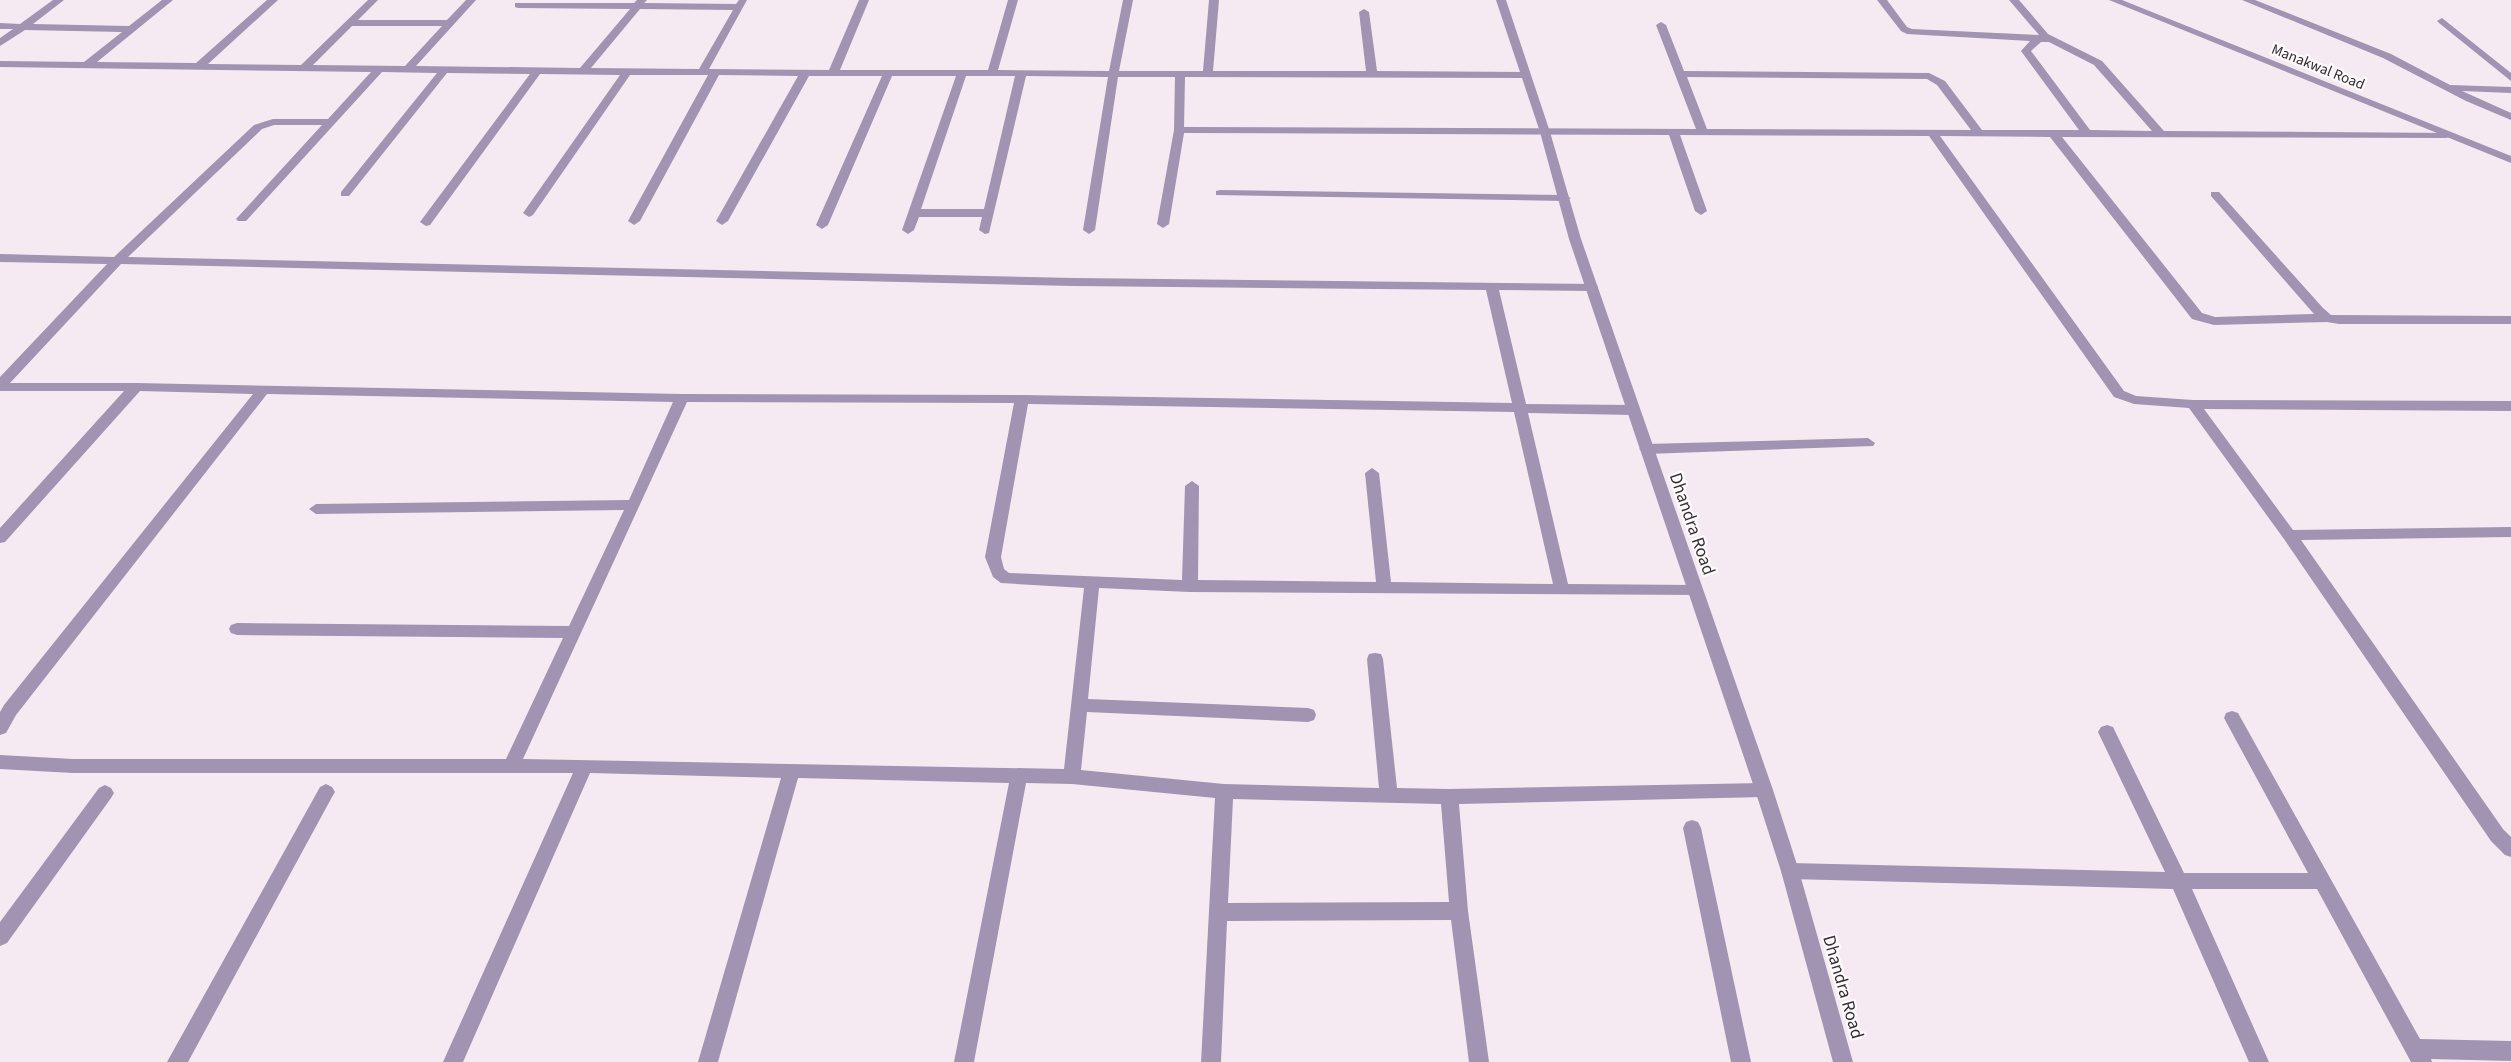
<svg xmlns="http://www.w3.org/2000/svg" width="2511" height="1062" font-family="'Source Sans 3',sans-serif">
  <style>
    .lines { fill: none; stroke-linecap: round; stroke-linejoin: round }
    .minor { fill: #a193b2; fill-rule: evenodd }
    .tertiary { fill: #a193b2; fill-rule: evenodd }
    .labels { text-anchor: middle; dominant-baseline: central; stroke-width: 4.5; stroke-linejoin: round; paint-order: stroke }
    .far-street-label { font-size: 15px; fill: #312d30; stroke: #fefafc }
    .street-label { font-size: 18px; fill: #312d30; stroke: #fefafc }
  </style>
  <rect width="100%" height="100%" fill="#f5eaf1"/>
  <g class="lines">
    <!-- minor -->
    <g class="minor">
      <path d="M53 0H64L33 24 129 26 162 0H173L97 62 196 63 267 0H278L208 64 301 65 368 0H378L358 20H447L466 0H476L416 66 580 68 630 9 518 8 515 7V3H634L637 0H647L644 3 736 4 739 0H747L709 69 829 70 859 0H869L840 70H988L1008 0H1018L998 70 1109 71 1123 0H1133L1119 71H1203L1209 0H1219L1213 71H1366L1359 12 1364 9 1369 12 1377 71 1526 72 1531 75 1526 78 1185 77 1184 127 1696 129 1656 25 1661 22 1666 25 1684 71 1929 73 1945 81 1982 130H2079L2021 51 2030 41 1907 34 1901 31 1877 0H1887L1907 27 1912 29 2039 35 2009 0H2019L2048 34 2102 61 2164 131 2450 133V137L2446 138 2062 137 2202 313 2215 317 2314 314 2211 196V192H2219L2323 308 2331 315 2511 316V324H2339L2327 322 2214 325 2192 319 2050 137 1940 136 2124 391 2136 396 2193 400 2511 401V411L2204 409 2293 530 2511 527V537L2301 540 2503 829 2511 837V857L2505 855 2491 841 2284 539 2189 408 2134 404 2114 397 1929 136 1680 135 1707 211 1701 215 1695 211 1669 135 1184 133 1169 224 1163 228 1157 224 1174 130 1175 77H1118L1095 230 1089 234 1083 230 1108 77 1026 76 989 233 985 234 979 230 982 217H919L914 230 908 234 902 230 956 76H892L828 225 822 229 816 225 882 76H809L728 221 722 225 716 221 798 76 719 75 640 221 634 225 628 221 708 75H630L533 215 529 217 523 213 620 75 540 74 430 225 426 226 420 222 530 74 447 73 349 196H341V192L437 73 382 72 246 221H238L236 219 322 125H274L262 129 128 257 1075 278 1596 284 1598 287 1592 291 1499 290 1526 404 1633 405 1640 410 1633 415 1528 413 1568 584 1695 585 1701 587 1703 591 1701 595 1190 592 1099 588 1088 699 1308 708 1314 710 1316 715 1314 720 1308 722 1087 712 1081 770 1224 784 1379 788 1367 659 1369 654 1375 653 1381 654 1383 659 1397 788 1449 789 1764 783 1770 785 1773 790 1770 795 1764 797 1459 804 1468 911 1489 1062H1469L1451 920 1227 921 1221 1062H1201L1215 798 1072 784 1026 783 974 1062H954L1009 783 798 778 718 1062H698L781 778 590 773 463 1062H443L573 773H73L0 769V755L73 759H506L563 638 237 635 231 633 229 629 231 625 237 623 569 626 624 510 316 514 309 509 316 504 629 500 673 402 267 394 16 715 6 733 0 735V712L4 705 253 394 140 391 5 542 0 543V528L124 391H0V377L107 264 0 262V254L114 257 254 125 273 119H328L371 72 0 67V61L84 62 122 32 25 30 0 46V38L13 29H0V23L20 24ZM640 9 733 10 699 69 591 68ZM352 26H442L405 66 313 65ZM2041 42H2049L2094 65 2152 131 2090 130 2031 51ZM966 76H1015L984 209H921ZM1687 77 1927 79 1937 85 1971 130 1707 129ZM121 264 1075 286 1486 290 1512 403 1022 395 682 394 136 383H10ZM687 402 1014 403 985 557 993 577 1001 583 1084 588 1064 769 523 759ZM1028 404 1514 412 1553 584 1391 582 1379 473 1372 468 1365 473 1376 582 1198 580 1199 486 1192 481 1185 486 1182 580 1009 573 1004 569 1001 557ZM1233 799 1441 804 1449 902 1228 903Z"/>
      <polygon points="2242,0 2255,0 2391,54 2450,85 2511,87 2511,93 2462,91 2511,113 2511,120 2466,101 2383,58"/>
      <polygon points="2442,18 2511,73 2511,81 2439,23 2437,21"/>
      <polygon points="1220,190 1565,195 1571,198 1565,201 1216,195 1216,191"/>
      <polygon points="1868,438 1875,443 1873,446 1646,454 1639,449 1646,444"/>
      <polygon points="2232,711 2238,713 2420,1039 2511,1041 2511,1061 2431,1059 2432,1062 2411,1062 2317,889 2192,889 2269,1062 2249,1062 2173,889 1790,879 1783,877 1781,871 1783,865 1790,863 2165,872 2098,732 2101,727 2107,725 2113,727 2184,873 2308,873 2224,718 2226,713"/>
      <polygon points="326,784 332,787 335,792 332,797 188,1062 167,1062 320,787"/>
      <polygon points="105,785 111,788 114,793 111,798 7,943 0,946 0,922 99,788"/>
      <polygon points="1692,820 1698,822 1701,828 1751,1062 1731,1062 1683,828 1686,822"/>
    </g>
    <!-- tertiary -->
    <g class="tertiary">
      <polygon points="1496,0 1506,0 1550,132 1581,239 1773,790 1799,871 1853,1062 1833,1062 1781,871 1755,790 1569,239 1540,132"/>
      <polygon points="2109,0 2122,0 2511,156 2511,163"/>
    </g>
  </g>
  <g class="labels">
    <!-- far-street labels -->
    <g class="far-street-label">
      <text transform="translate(2318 67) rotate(22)">Manakwal Road</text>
    </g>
    <!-- street labels -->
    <g class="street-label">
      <text transform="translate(1692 524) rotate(71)">Dhandra Road</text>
      <text transform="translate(1843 987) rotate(74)">Dhandra Road</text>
    </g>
  </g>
</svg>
